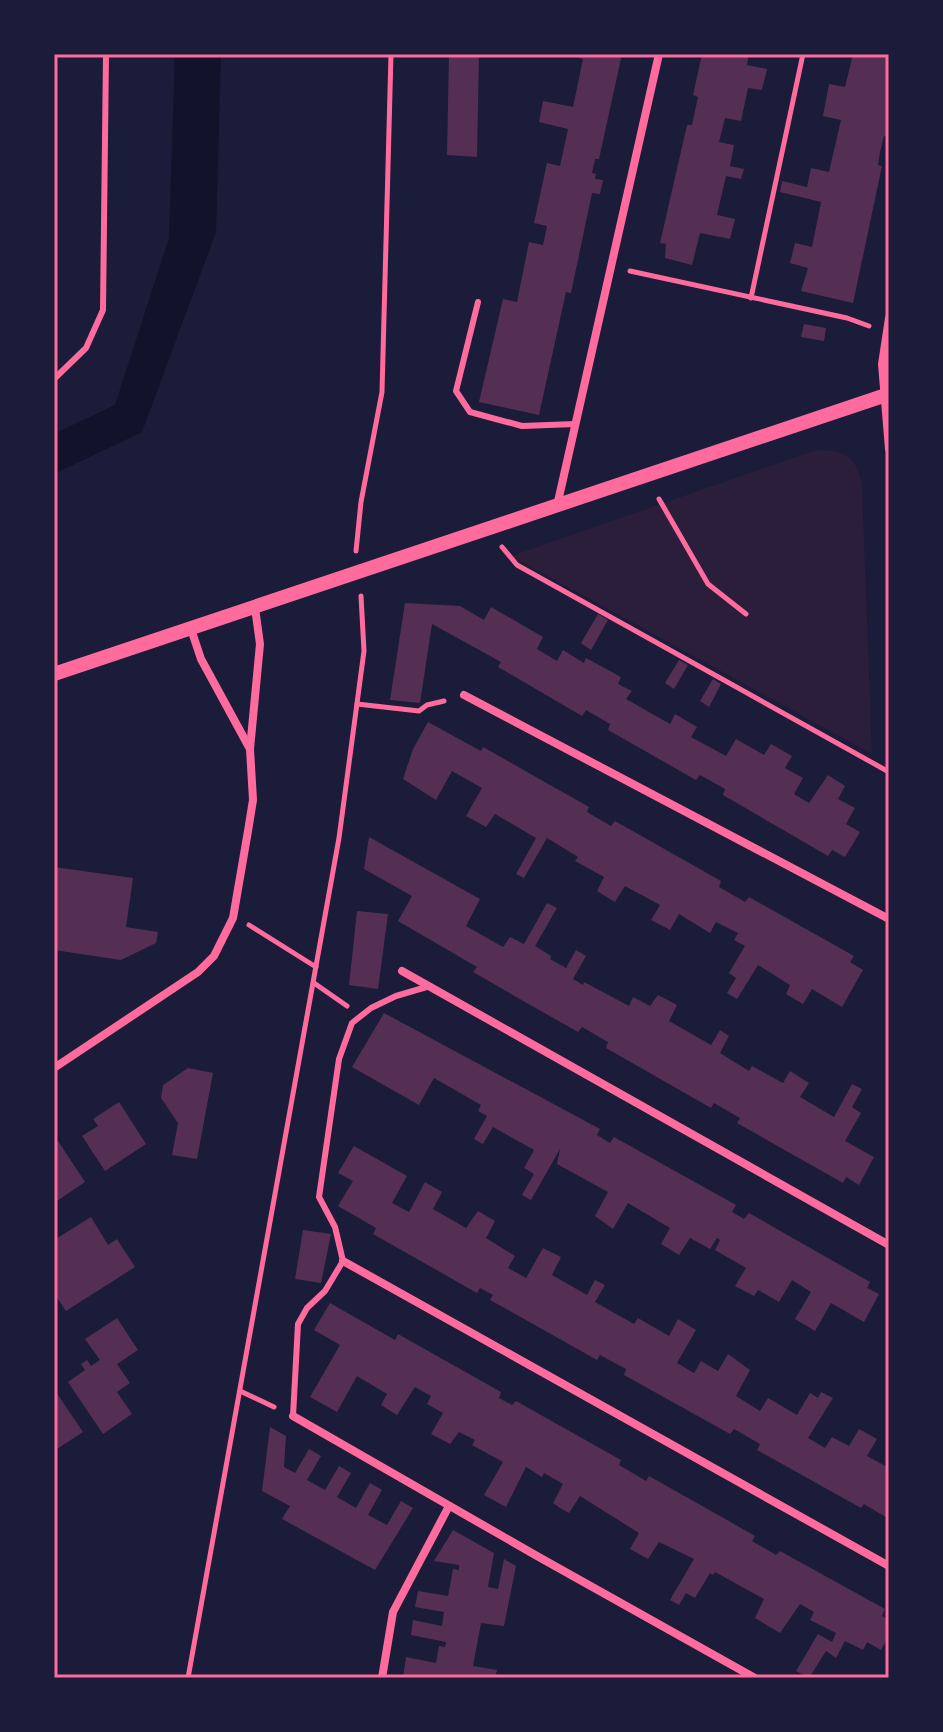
<svg xmlns="http://www.w3.org/2000/svg" width="943" height="1732" font-family="'DejaVu Sans',sans-serif">
  <style>
    .green { fill: #2a1e3b }
    .water { fill: #12122b }
    .building { fill: #542f53 }
    .lines { fill: none; stroke-linecap: round; stroke-linejoin: round }
    .path { stroke: #ff6b9d; stroke-width: 5 }
    .service { stroke: #ff6b9d; stroke-width: 6 }
    .minor { stroke: #ff6b9d; stroke-width: 8 }
    .tertiary { stroke: #ff6b9d; stroke-width: 14 }
    .neatline { fill: none; stroke: #ff6b9d; stroke-width: 3 }
  </style>
  <rect width="100%" height="100%" fill="#1b1b3a"/>
  <!-- green -->
  <path class="green" d="M816 450C845 451 855 454 862 484L872 754 511 556Z"/>
  <!-- water -->
  <polygon class="water" points="175,54 221,54 216,232 142,432 54,474 54,434 115,405 169,238"/>
  <!-- building -->
  <g class="building">
    <polygon points="449,54 479,54 477,157 447,155"/>
    <polygon points="568,54 622,54 599,159 595,159 592,173 596,174 595,179 603,180 600,194 592,193 571,293 566,292 539,415 479,402 503,299 517,302 529,242 543,245 547,226 534,223 547,163 560,166 568,129 539,122 543,101 573,107 583,59"/>
    <polygon points="702,54 749,54 747,65 767,69 762,90 748,88 741,121 725,118 719,142 734,145 730,166 744,169 741,179 726,176 717,215 735,219 730,239 700,233 692,265 665,258 666,244 660,243 687,125 692,125 698,97 693,95"/>
    <polygon points="853,54 889,54 889,137 884,136 880,152 878,165 882,166 853,303 801,291 808,268 790,263 795,243 812,247 821,202 780,192 782,181 807,187 811,168 829,172 841,120 823,116 829,84 845,87"/>
    <polygon points="804,324 826,328 824,341 801,337"/>
    <polygon points="405,603 460,606 484,620 491,607 543,637 537,649 557,661 563,650 584,663 586,658 621,677 618,684 632,691 626,699 670,724 675,714 697,727 691,737 726,756 736,739 764,755 771,744 792,756 785,768 803,778 794,794 809,803 828,775 845,786 838,799 855,808 846,824 860,832 845,857 832,850 828,856 723,795 725,789 700,775 696,780 608,730 610,724 586,710 582,716 498,667 501,662 432,624 420,703 390,700"/>
    <polygon points="598,614 608,620 591,650 581,643"/>
    <polygon points="679,660 688,665 674,689 665,683"/>
    <polygon points="713,679 721,684 709,707 700,701"/>
    <polygon points="428,722 481,751 483,747 589,807 587,812 611,826 615,821 721,881 719,887 745,902 749,897 854,956 850,962 863,970 842,1007 812,989 803,1004 786,994 790,985 758,965 737,999 727,993 736,978 729,973 745,946 734,940 738,933 716,922 710,933 679,914 670,930 651,920 660,905 625,886 615,902 597,891 604,877 575,861 578,857 547,838 524,878 516,874 536,838 495,814 486,827 466,816 482,788 452,771 436,800 403,779 413,749"/>
    <polygon points="369,837 480,899 466,926 503,947 510,937 524,944 547,903 557,908 535,946 551,956 550,959 566,968 576,950 586,956 573,979 583,985 584,982 629,1006 633,997 650,1006 658,995 677,1005 669,1021 711,1045 720,1030 729,1036 720,1053 749,1071 752,1066 783,1083 790,1071 809,1083 800,1097 834,1117 852,1084 862,1089 852,1107 861,1113 845,1141 874,1157 859,1185 846,1177 843,1183 737,1123 740,1118 714,1103 711,1108 606,1048 608,1042 582,1027 578,1032 525,1002 473,972 477,967 398,921 412,896 364,869"/>
    <polygon points="54,867 133,878 126,927 158,932 156,943 121,960 54,950"/>
    <polygon points="357,911 388,914 378,989 349,985"/>
    <polygon points="384,1013 600,1129 597,1135 610,1143 614,1137 736,1205 732,1212 744,1219 749,1213 870,1282 867,1288 879,1294 864,1322 831,1303 815,1331 795,1319 811,1292 792,1280 779,1302 758,1290 754,1296 735,1286 746,1268 715,1250 720,1240 717,1238 710,1249 690,1238 679,1255 661,1244 670,1228 628,1203 613,1229 595,1216 608,1192 557,1164 560,1149 531,1200 522,1195 534,1174 524,1168 534,1150 493,1127 483,1144 474,1139 487,1116 478,1111 481,1105 434,1078 419,1105 352,1067"/>
    <polygon points="188,1068 213,1073 197,1159 172,1155 178,1123 161,1098 163,1085"/>
    <polygon points="119,1102 146,1144 105,1171 82,1136 98,1126 93,1119"/>
    <polygon points="58,1141 85,1182 54,1203 54,1144"/>
    <polygon points="354,1146 407,1176 392,1203 409,1212 425,1182 442,1192 433,1209 466,1228 478,1211 495,1221 486,1238 515,1256 508,1268 526,1278 543,1248 561,1257 552,1275 587,1295 595,1280 605,1285 595,1302 634,1324 638,1318 669,1336 678,1319 696,1330 677,1363 694,1373 701,1361 718,1371 728,1354 750,1370 736,1396 760,1411 768,1398 797,1415 810,1393 818,1398 821,1392 833,1398 808,1438 825,1448 832,1437 849,1446 859,1429 877,1439 867,1456 889,1468 889,1519 864,1504 861,1508 757,1450 760,1444 734,1429 730,1434 624,1375 626,1369 600,1355 597,1360 517,1315 490,1300 493,1295 480,1288 477,1293 373,1234 376,1228 338,1206 353,1181 338,1173"/>
    <polygon points="91,1217 108,1245 117,1239 135,1267 66,1311 54,1293 54,1240"/>
    <polygon points="303,1230 331,1234 321,1283 295,1279"/>
    <polygon points="330,1303 395,1340 398,1334 501,1392 499,1398 512,1405 516,1401 621,1460 619,1465 646,1481 649,1476 727,1520 755,1536 752,1541 776,1555 780,1551 885,1609 882,1616 889,1620 889,1636 881,1650 867,1642 863,1650 845,1641 836,1658 826,1651 809,1678 796,1671 818,1634 832,1642 836,1633 810,1620 814,1612 800,1604 780,1633 755,1618 764,1599 715,1572 713,1575 710,1573 695,1598 686,1593 679,1605 670,1600 694,1559 659,1542 648,1559 630,1549 639,1533 580,1496 569,1513 560,1508 553,1503 563,1484 544,1473 542,1477 526,1467 506,1507 484,1495 503,1462 472,1445 475,1440 459,1432 450,1444 431,1434 443,1413 427,1404 431,1396 415,1387 397,1415 381,1405 387,1394 357,1376 337,1412 310,1397 340,1345 314,1330"/>
    <polygon points="117,1318 138,1350 117,1364 130,1383 117,1392 132,1414 103,1434 68,1382 85,1370 81,1364 87,1360 91,1366 100,1360 85,1339"/>
    <polygon points="56,1392 83,1432 54,1451 54,1393"/>
    <polygon points="270,1427 286,1436 284,1467 295,1473 309,1449 321,1456 307,1480 325,1490 339,1466 351,1473 337,1497 356,1508 370,1483 382,1490 368,1515 387,1525 401,1501 413,1508 375,1570 282,1519 290,1506 262,1491"/>
    <polygon points="453,1530 494,1553 488,1587 498,1589 504,1559 516,1566 504,1626 481,1623 473,1666 497,1670 495,1678 403,1678 406,1657 436,1663 439,1646 445,1647 446,1642 411,1635 413,1620 442,1626 444,1612 415,1607 418,1591 448,1596 453,1569 459,1570 459,1565 434,1561"/>
  </g>
  <g class="lines">
    <!-- path -->
    <g class="path">
      <polyline points="630,271 847,318 869,326"/>
      <polyline points="751,298 803,54"/>
      <polyline points="659,499 708,584 746,614"/>
      <polyline points="502,547 517,565 889,772"/>
      <polyline points="356,551 361,502 382,392 391,54"/>
      <polyline points="357,704 419,711 427,705 444,701"/>
      <polyline points="249,925 316,967"/>
      <polyline points="314,983 347,1006"/>
      <polyline points="240,1391 274,1407"/>
      <polyline points="188,1678 339,838 364,651 361,596"/>
    </g>
    <!-- service -->
    <g class="service">
      <polyline points="478,302 456,391 470,412 522,426 575,424"/>
      <polyline points="54,379 86,348 103,310 106,54"/>
      <polyline points="293,1416 298,1324 307,1308 325,1291 343,1261 335,1227 319,1197 339,1059 352,1023 371,1008 396,996 430,986"/>
    </g>
    <!-- minor -->
    <g class="minor">
      <polyline points="889,318 882,364 889,449"/>
      <polyline points="557,506 659,54"/>
      <polyline points="191,629 201,659 250,749"/>
      <polyline points="464,695 889,919"/>
      <polyline points="402,971 889,1245"/>
      <polyline points="54,1068 198,972 214,956 233,918 248,831 253,800 250,749 260,644 255,608"/>
      <polyline points="343,1261 889,1566"/>
      <polyline points="293,1416 537,1556 755,1678"/>
      <polyline points="382,1678 393,1612 449,1506"/>
    </g>
    <!-- tertiary -->
    <polyline class="tertiary" points="54,674 889,394"/>
  </g>
  <!-- border -->
  <rect width="943" height="1732" fill="none" stroke="#1b1b3a" stroke-width="112"/>
  <rect x="56" y="56" width="831" height="1620" class="neatline"/>
</svg>
